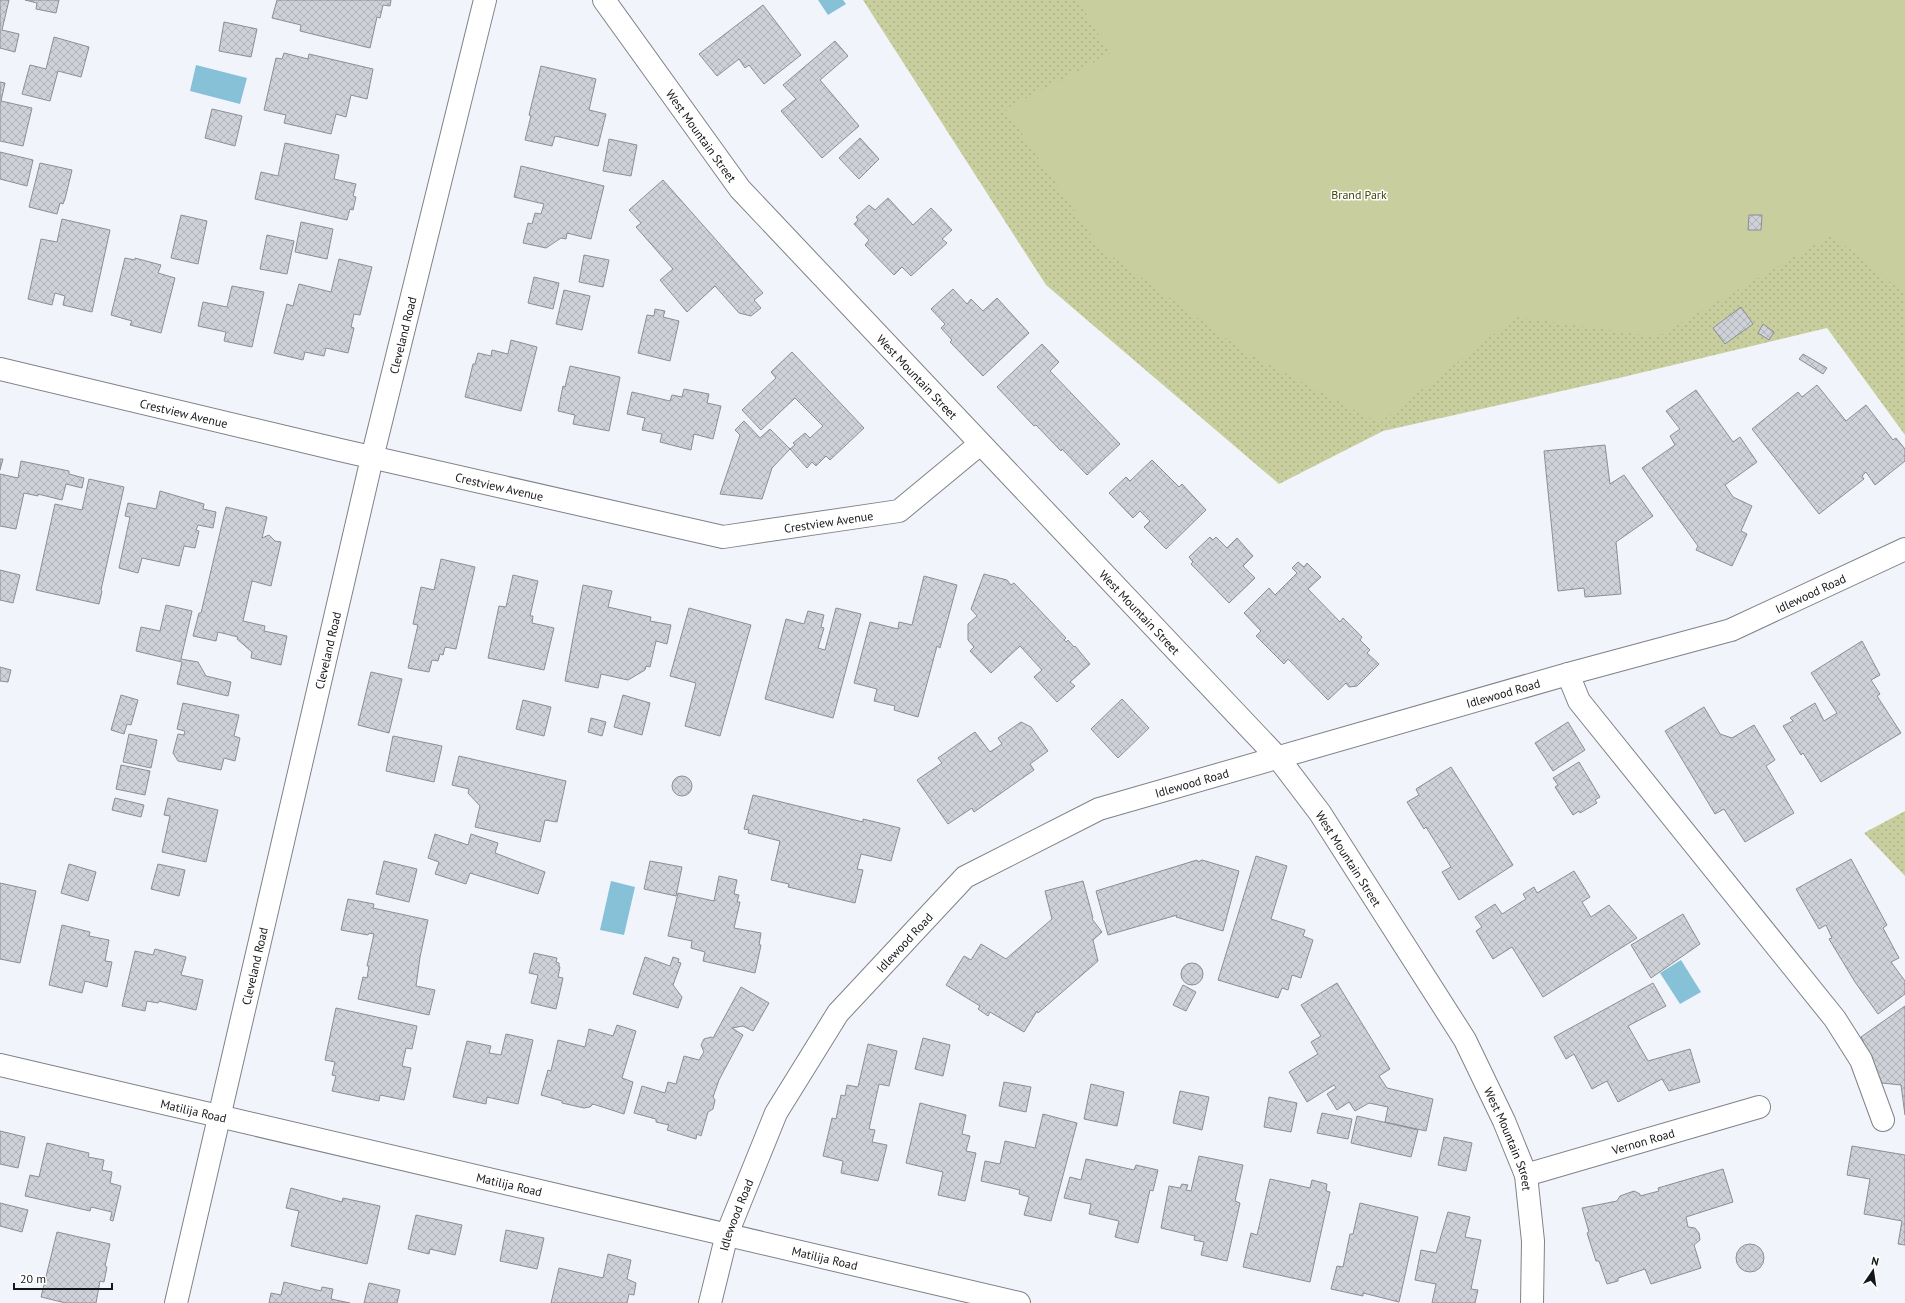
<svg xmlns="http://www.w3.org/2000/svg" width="1905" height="1303" font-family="'PT Sans',sans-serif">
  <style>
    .grass { fill: url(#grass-dots) }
    .green { fill: #c8ce9e }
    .water { fill: #86c1d7 }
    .building { fill: url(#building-cross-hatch); stroke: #8b8e94 }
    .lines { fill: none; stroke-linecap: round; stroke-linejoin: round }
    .street-casing { stroke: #7f8288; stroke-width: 24 }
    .street { stroke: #fff; stroke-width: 22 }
    .labels { text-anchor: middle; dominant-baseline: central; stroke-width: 3; stroke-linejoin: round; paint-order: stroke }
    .street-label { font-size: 12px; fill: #151618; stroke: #fff }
    .park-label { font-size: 12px; fill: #3f4406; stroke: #fff }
  </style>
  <defs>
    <pattern id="grass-dots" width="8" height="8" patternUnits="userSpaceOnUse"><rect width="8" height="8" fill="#c8ce9e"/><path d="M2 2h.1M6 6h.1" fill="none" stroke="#abb087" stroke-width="1.8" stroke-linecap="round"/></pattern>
    <pattern id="building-cross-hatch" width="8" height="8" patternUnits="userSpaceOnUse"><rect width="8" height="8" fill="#ced1d7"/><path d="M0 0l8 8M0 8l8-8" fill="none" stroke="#b0b3b8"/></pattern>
  </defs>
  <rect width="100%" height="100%" fill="#f1f5fb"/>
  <!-- grass -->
  <g class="grass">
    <polygon points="863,0 1905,0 1905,435 1827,328 1615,379 1383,431 1279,484 1046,285"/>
    <polygon points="1905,811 1905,876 1864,833"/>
  </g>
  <!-- green -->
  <polygon class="green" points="1078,0 1905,0 1905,294 1832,235 1657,337 1516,317 1379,423 1245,352 1099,247 1005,109 1110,54"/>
  <!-- water -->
  <g class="water">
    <polygon points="818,0 843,0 846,4 828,15"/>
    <polygon points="196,65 247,78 240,104 190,91"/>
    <polygon points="611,881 635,887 624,935 600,930"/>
    <polygon points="1681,960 1701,992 1680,1004 1660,973"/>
  </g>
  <!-- building -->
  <g class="building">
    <polygon points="0,0 9,0 2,30 19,34 15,52 0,48"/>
    <polygon points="25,0 59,0 56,13 36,9 37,3"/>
    <polygon points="277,0 391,0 390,6 383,5 380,18 377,17 370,48 300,31 301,25 272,18"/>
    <polygon points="763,5 801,55 764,84 749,65 745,68 739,59 717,76 699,54"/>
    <polygon points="224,22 257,29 251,57 219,51"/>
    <polygon points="54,37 89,47 81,77 58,71 50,101 22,94 30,65 46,69"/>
    <polygon points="835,41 848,56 820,80 859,126 822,158 781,111 796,99 783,85"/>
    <polygon points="284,53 308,59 309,54 373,69 367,99 351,95 346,117 336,114 331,134 284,123 286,115 264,110 276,58 282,59"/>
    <polygon points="541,66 596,79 589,110 606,114 598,146 555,136 552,146 525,140 531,116 529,115"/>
    <polygon points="0,82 5,83 1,101 32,108 23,146 0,141"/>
    <polygon points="212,109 242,116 235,146 205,138"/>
    <polygon points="860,138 879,159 859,179 839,158"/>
    <polygon points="609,139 637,145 631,176 603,171"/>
    <polygon points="285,143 339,155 334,179 356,184 353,196 356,197 353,210 350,209 347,220 255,199 261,172 278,176"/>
    <polygon points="0,152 33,160 27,186 0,179"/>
    <polygon points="40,163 72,170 65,199 63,204 60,203 57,214 29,207"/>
    <polygon points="521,166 604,186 591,239 567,233 566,239 561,238 546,248 523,243 528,223 532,224 535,213 541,214 544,204 514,197"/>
    <polygon points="663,180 763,293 754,300 761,308 751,316 739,313 715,286 687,312 660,280 673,269 636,227 641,223 629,210"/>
    <polygon points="888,198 913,225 931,208 952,230 942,239 947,243 911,276 902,267 894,275 865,245 869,240 854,224 858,220 856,217 869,205 875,210"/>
    <polygon points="181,215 207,221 198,264 171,258"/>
    <polygon points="1749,215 1762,215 1761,230 1748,230"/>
    <polygon points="62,219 110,230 92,312 63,305 65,296 55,293 52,305 28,299 41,239 57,242"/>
    <polygon points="301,222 333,229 327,259 295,252"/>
    <polygon points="267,235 294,241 287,274 260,269"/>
    <polygon points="584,255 609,260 603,287 579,282"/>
    <polygon points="125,258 135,260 135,258 161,265 158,273 175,278 161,333 130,325 132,321 111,315"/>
    <polygon points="339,259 372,267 360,315 354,314 351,327 354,328 348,353 326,348 324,356 305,352 303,360 274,353 287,304 293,306 299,284 331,292"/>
    <polygon points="534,277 559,283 553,309 528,303"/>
    <polygon points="232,286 264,292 252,347 224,341 226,332 198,326 203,302 227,307"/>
    <polygon points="953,289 967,304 971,299 983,311 997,298 1029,333 983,376 950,342 952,340 941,328 945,324 931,309"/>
    <polygon points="564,290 590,296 582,330 556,324"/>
    <polygon points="1741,307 1753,324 1725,344 1713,328"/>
    <polygon points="655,309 665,311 663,317 679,321 670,361 638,353 647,315 654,316"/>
    <polygon points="1763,324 1774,332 1769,340 1758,333"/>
    <polygon points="511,340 537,347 521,411 465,397 473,364 475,364 478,353 491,356 492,350 508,354"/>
    <polygon points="1042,344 1059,362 1050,371 1120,444 1087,475 1062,449 1061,451 1036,425 1034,426 997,387"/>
    <polygon points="792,352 864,428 830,460 826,456 816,466 812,462 807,468 790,449 795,445 793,443 805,433 810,438 823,426 795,398 761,430 742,410 776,378 771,372"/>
    <polygon points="1803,354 1827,368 1823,374 1799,359"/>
    <polygon points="570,366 620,377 609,431 573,424 575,415 558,411 563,386 565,387"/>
    <polygon points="1817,385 1846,421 1866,405 1893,440 1896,438 1905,449 1905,461 1875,485 1866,472 1862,476 1864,479 1819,514 1752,429 1798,392 1802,397"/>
    <polygon points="684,389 709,394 707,403 721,406 713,439 694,434 691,450 660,442 662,434 642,430 645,418 627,414 632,392 670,401 672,395 682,397"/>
    <polygon points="1696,390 1733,442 1740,437 1757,462 1725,485 1733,497 1752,506 1741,531 1747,534 1732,566 1696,550 1698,546 1642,468 1675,445 1670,436 1680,429 1666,411"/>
    <polygon points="744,421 760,438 770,429 790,449 772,468 762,499 720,494 740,435 735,430"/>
    <polygon points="1605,445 1610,484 1624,475 1653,516 1616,542 1621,594 1585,597 1584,588 1558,591 1544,451"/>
    <polygon points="0,459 3,459 0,470"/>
    <polygon points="1152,460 1179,487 1182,484 1206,510 1166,549 1144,527 1150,521 1140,511 1133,518 1109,493 1126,477 1130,481"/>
    <polygon points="21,461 69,471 69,474 84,478 82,488 66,484 62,500 38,494 38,496 24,493 16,529 0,526 0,474 18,478"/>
    <polygon points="89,479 124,487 101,590 102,591 99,604 36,590 55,504 82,510"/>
    <polygon points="160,491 204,504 203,509 216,512 213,528 198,525 196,530 199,531 195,548 184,546 179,566 142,558 138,573 119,568 130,517 125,516 128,503 156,509"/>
    <polygon points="226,507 267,517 262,538 269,535 275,541 281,542 271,586 252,581 243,621 265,626 264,631 287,636 281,665 251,658 252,652 237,639 238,637 218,632 216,641 193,636 199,613 201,613"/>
    <polygon points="1210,537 1213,540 1216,537 1227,548 1237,538 1253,556 1243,566 1255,578 1229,603 1191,564 1193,562 1189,557"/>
    <polygon points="441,559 475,567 456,649 445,647 443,655 440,654 438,661 432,660 429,672 408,668 418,625 413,624 421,587 434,590"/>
    <polygon points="1298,562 1304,567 1307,563 1321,577 1308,589 1340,622 1343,618 1362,637 1360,640 1370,650 1367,653 1379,664 1357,686 1349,687 1346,683 1328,700 1288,659 1284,664 1256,636 1261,631 1244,613 1269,588 1275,595 1297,573 1292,568"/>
    <polygon points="0,570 20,575 13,603 0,600"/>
    <polygon points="984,574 1007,580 1011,585 1014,583 1066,638 1064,640 1066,642 1068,640 1074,647 1075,646 1090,664 1070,682 1075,686 1057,702 1034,677 1042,670 1020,646 991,673 970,651 974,647 968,640 968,624 977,616 971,609"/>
    <polygon points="513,575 538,581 530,616 533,616 532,623 554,628 544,670 488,658 499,606 506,607"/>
    <polygon points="924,576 957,585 940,648 937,646 918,717 894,710 895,706 874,701 877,689 854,683 870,622 898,629 899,622 912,625"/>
    <polygon points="583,585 612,591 608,607 651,617 650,621 671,625 667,644 656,641 650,667 646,666 645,670 628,680 601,674 598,688 565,681"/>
    <polygon points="166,605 192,611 181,659 198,662 206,676 231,682 228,696 177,684 182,662 136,651 141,627 160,631"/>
    <polygon points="689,608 751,625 720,736 685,726 696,683 670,676"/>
    <polygon points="836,608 861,614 833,718 765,699 786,619 804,624 808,611 824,615 821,627 824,628 818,648 825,650"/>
    <polygon points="1862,641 1880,675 1871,680 1880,694 1877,696 1901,733 1821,782 1803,753 1801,755 1783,726 1793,721 1790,718 1815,703 1824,721 1837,713 1811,673"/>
    <polygon points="0,667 11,670 8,682 0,681"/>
    <polygon points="371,672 402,679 389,733 358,725"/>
    <polygon points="121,695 138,700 131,725 127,724 124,734 111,730"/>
    <polygon points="623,695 650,703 642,735 614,727"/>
    <polygon points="1122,699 1149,728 1118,758 1091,729"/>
    <polygon points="523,700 551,707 544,736 516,729"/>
    <polygon points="183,703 239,715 234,736 240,738 235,761 224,758 221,770 178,761 173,753 178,734 184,735 185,731 177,729"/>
    <polygon points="1704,707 1720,734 1732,738 1754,725 1775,760 1766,766 1794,813 1745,842 1724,809 1715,814 1665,731"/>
    <polygon points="591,718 606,722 602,736 588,732"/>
    <polygon points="1021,722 1031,727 1048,751 1030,764 1034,770 974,812 972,808 948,824 917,780 942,763 938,758 975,732 990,752 1002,744 998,738"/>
    <polygon points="1568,722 1585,750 1553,771 1535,743"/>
    <polygon points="129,734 157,740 151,768 123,762"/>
    <polygon points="393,736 442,746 434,782 386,771"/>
    <polygon points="459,756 566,781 557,822 545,820 540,842 475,827 480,806 468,793 469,789 452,785"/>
    <polygon points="1579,762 1600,797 1595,800 1597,803 1580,813 1579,811 1573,815 1555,787 1558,785 1553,778"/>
    <polygon points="121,765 150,771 145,795 116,789"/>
    <polygon points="1451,767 1513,865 1459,900 1442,872 1451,867 1426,827 1424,829 1407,802 1419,795 1416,789"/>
    <circle cx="682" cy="786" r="10"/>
    <polygon points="753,795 863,822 863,819 900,828 891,861 861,854 857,869 863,870 855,903 788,887 789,884 771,880 780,841 748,833 749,830 744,829"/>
    <polygon points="115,798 144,805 141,817 112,810"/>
    <polygon points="168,798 218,810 206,862 162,852 170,816 164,815"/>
    <polygon points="435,834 468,845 471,834 498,843 495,853 545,872 538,894 470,873 466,884 435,874 439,862 428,858"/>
    <polygon points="1256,856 1287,866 1271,919 1305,930 1303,936 1313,940 1301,978 1292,975 1288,990 1282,988 1278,998 1218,980"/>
    <polygon points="1851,859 1887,925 1883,928 1899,958 1891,962 1905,981 1905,994 1878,1014 1855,982 1829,939 1832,938 1826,925 1819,929 1796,889"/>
    <polygon points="1197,860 1198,862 1202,860 1239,871 1223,931 1176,917 1177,915 1108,935 1096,891"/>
    <polygon points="384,861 417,869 409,902 376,894"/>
    <polygon points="650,861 682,867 676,896 644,889"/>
    <polygon points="69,864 96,872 88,901 61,893"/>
    <polygon points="158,864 185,870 179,896 151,889"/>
    <polygon points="1574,871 1590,897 1582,902 1591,917 1609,905 1637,938 1543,997 1512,947 1493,959 1476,931 1482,927 1475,917 1495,904 1502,914 1526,899 1523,894 1534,887 1537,893"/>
    <polygon points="719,876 737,880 734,894 739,895 737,902 740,902 734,928 761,933 759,945 761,945 755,973 703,961 705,952 691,948 692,941 668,936 678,893 714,901"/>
    <polygon points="1083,881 1093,918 1092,919 1102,932 1093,940 1098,961 1038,1013 1037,1011 1024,1032 990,1012 988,1016 978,1009 980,1006 946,985 964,956 971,960 981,944 1006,959 1052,919 1045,891"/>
    <polygon points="0,883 36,891 20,963 0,959"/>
    <polygon points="348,899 374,904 373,908 428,920 420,957 416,986 435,990 429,1015 358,999 363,977 367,978 369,966 367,966 374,934 369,933 368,935 341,930"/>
    <polygon points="1683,914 1700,944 1651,978 1631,945"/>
    <polygon points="62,925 90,932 89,936 109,940 105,961 112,962 107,987 85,981 82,993 49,985"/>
    <polygon points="155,949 186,957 181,975 203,980 196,1010 159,1001 158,1003 147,1001 145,1011 122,1006 135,951 153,955"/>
    <polygon points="534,953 557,958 556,962 559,963 559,967 560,967 558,977 563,978 556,1009 531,1003 538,975 529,973"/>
    <polygon points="645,957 670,966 673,957 679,959 678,962 681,963 673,985 682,997 678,1008 633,994"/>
    <circle cx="1192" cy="974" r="11"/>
    <polygon points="1337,983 1390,1069 1379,1076 1387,1088 1433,1099 1426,1131 1385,1122 1388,1107 1369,1103 1355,1111 1349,1102 1337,1110 1327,1094 1336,1088 1334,1085 1307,1102 1289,1072 1318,1054 1311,1042 1321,1036 1301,1005"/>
    <polygon points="1653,983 1666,1006 1628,1026 1648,1061 1690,1049 1700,1082 1669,1091 1662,1079 1618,1102 1607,1081 1592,1089 1574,1054 1566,1059 1554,1037"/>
    <polygon points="1183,985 1196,992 1186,1011 1173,1005"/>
    <polygon points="741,987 769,1003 753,1031 743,1026 732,1028 743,1035 719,1080 713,1097 715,1100 713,1109 708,1112 701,1136 697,1134 696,1139 667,1130 669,1125 656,1122 656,1119 634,1113 642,1086 665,1093 668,1082 676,1084 684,1056 699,1060 704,1052 701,1045 704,1039 711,1037 713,1038"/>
    <polygon points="1905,1006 1905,1115 1901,1085 1882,1083 1861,1037"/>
    <polygon points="336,1008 417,1026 412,1049 406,1048 402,1066 411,1068 404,1100 380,1095 379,1101 332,1091 336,1076 332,1075 335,1062 325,1060"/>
    <polygon points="617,1025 636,1031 622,1078 633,1082 624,1114 593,1104 590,1107 584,1108 562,1103 562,1101 541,1095 548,1070 551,1071 558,1040 585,1047 589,1029 613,1036"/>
    <polygon points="506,1034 533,1040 518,1104 487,1097 486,1104 453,1097 467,1041 491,1046 489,1053 501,1055"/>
    <polygon points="923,1038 950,1045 943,1076 915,1069"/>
    <polygon points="868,1044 897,1051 889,1086 879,1084 869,1129 875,1130 872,1142 887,1145 878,1181 841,1173 843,1161 823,1156 832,1118 836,1119 841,1095 845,1096 847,1085 858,1087"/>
    <polygon points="1004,1082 1031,1087 1026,1112 999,1106"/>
    <polygon points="1091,1084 1124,1092 1117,1126 1084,1119"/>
    <polygon points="1180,1091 1209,1097 1202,1130 1173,1123"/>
    <polygon points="1269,1097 1297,1103 1291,1132 1264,1127"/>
    <polygon points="920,1103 966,1115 962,1134 970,1136 966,1151 976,1153 965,1201 938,1195 943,1172 906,1163"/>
    <polygon points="1322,1113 1352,1119 1348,1139 1317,1133"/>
    <polygon points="1043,1114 1077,1123 1051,1221 1024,1215 1029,1197 1019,1194 1020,1190 981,1181 985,1161 1000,1164 1005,1141 1035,1148"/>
    <polygon points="1357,1116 1418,1130 1411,1157 1351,1143"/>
    <polygon points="0,1131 25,1137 18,1168 0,1164"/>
    <polygon points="1444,1137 1472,1143 1466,1171 1438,1165"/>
    <polygon points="47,1143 89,1153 88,1157 104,1160 102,1170 112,1172 110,1183 121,1186 113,1221 110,1220 112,1212 91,1207 90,1211 25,1196 30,1175 39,1177"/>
    <polygon points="1852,1146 1905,1155 1905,1245 1898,1244 1902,1221 1864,1214 1870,1179 1847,1175"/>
    <polygon points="1199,1156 1243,1165 1235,1201 1240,1203 1227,1261 1201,1255 1204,1242 1194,1240 1195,1236 1161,1228 1169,1186 1180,1188 1182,1184 1188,1185 1186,1190 1191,1191"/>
    <polygon points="1086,1159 1134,1170 1136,1165 1158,1170 1153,1191 1150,1190 1138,1243 1115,1237 1119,1221 1089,1214 1091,1204 1064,1198 1070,1177 1081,1180"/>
    <polygon points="1723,1169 1733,1202 1686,1217 1688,1227 1695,1228 1699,1233 1700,1240 1694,1245 1701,1268 1651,1284 1645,1269 1618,1278 1618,1281 1607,1284 1599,1261 1596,1261 1587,1233 1589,1232 1582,1208 1617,1201 1620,1196 1634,1191 1640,1194 1640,1196 1659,1191 1658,1188"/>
    <polygon points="1270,1179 1310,1188 1312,1180 1327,1184 1326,1191 1330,1192 1310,1282 1243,1267 1251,1233 1257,1235"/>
    <polygon points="291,1188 342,1202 343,1198 380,1206 367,1264 291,1246 299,1211 286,1208"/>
    <polygon points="0,1203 28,1210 22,1232 0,1226"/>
    <polygon points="1360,1203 1418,1217 1399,1302 1363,1293 1363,1296 1331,1289 1337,1266 1343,1267 1350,1234 1353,1234"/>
    <polygon points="1448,1212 1470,1217 1465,1237 1481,1240 1471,1289 1478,1290 1475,1303 1432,1303 1436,1284 1415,1280 1421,1250 1436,1253"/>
    <polygon points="416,1215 462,1225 455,1255 430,1249 429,1254 408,1249"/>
    <polygon points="506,1230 544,1238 537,1269 500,1261"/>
    <polygon points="57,1232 110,1244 105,1266 107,1267 104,1282 100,1281 96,1303 66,1303 41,1297"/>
    <circle cx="1750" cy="1258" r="14"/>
    <polygon points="608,1254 631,1260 627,1279 636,1283 634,1295 629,1294 627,1303 551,1303 559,1268 603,1278"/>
    <polygon points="284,1282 321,1291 322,1287 333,1289 331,1299 350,1303 269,1303 271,1293 281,1295"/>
    <polygon points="369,1283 400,1290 397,1303 364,1303"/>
  </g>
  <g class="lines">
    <defs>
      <g id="street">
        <path id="s1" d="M604 0 740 189 1279 759 1320 813 1465 1040 1504 1121 1526 1175 1533 1241 1532 1303"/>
        <path id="s2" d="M0 369 340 450 723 537 899 511 980 444"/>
        <polyline points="1568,674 1579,701 1835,1019 1861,1060 1883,1120"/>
        <path id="s3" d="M0 1065 1019 1303"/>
        <path id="s4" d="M1526 1175 1759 1107"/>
        <path id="s5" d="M176 1303 372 458 485 0"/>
        <path id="s6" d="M710 1303 727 1234 776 1113 838 1013 965 877 1099 809 1568 674 1731 630 1905 549"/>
      </g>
    </defs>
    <!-- street casing -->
    <use href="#street" class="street-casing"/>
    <!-- street -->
    <use href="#street" class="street"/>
  </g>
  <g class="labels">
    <!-- street labels -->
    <g class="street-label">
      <text stroke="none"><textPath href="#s1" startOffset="167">West Mountain Street</textPath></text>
      <text stroke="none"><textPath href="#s5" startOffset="994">Cleveland Road</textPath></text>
      <text stroke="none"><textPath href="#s1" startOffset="491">West Mountain Street</textPath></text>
      <text stroke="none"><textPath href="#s2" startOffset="189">Crestview Avenue</textPath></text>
      <text stroke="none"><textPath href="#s2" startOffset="513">Crestview Avenue</textPath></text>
      <text stroke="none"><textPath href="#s2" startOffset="849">Crestview Avenue</textPath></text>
      <text stroke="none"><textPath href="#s6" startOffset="1400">Idlewood Road</textPath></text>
      <text stroke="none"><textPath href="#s1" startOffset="815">West Mountain Street</textPath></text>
      <text stroke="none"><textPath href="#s5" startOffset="670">Cleveland Road</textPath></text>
      <text stroke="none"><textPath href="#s6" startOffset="1076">Idlewood Road</textPath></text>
      <text stroke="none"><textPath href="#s6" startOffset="752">Idlewood Road</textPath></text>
      <text stroke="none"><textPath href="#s1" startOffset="1139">West Mountain Street</textPath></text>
      <text stroke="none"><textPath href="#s6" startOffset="416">Idlewood Road</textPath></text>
      <text stroke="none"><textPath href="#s5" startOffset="346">Cleveland Road</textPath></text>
      <text stroke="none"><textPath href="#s3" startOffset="199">Matilija Road</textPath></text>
      <text stroke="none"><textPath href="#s1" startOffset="1463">West Mountain Street</textPath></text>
      <text stroke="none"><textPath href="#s4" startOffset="122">Vernon Road</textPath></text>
      <text stroke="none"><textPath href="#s3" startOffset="523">Matilija Road</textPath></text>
      <text stroke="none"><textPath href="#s6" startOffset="92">Idlewood Road</textPath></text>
      <text stroke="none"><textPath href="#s3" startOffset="847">Matilija Road</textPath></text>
    </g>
    <!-- park labels -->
    <g class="park-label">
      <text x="1359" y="194">Brand Park</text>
    </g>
  </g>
  <!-- north arrow -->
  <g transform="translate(1873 1271) rotate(13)" stroke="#ffffff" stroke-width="3" paint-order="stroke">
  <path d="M0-3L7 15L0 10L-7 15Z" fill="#151618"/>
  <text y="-6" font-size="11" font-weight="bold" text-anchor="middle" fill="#151618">N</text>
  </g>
  <!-- scale -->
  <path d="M14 1283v6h98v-6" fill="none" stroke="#151618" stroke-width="2"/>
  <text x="20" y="1283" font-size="12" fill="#151618" stroke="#ffffff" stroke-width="3" paint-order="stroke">20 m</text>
</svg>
